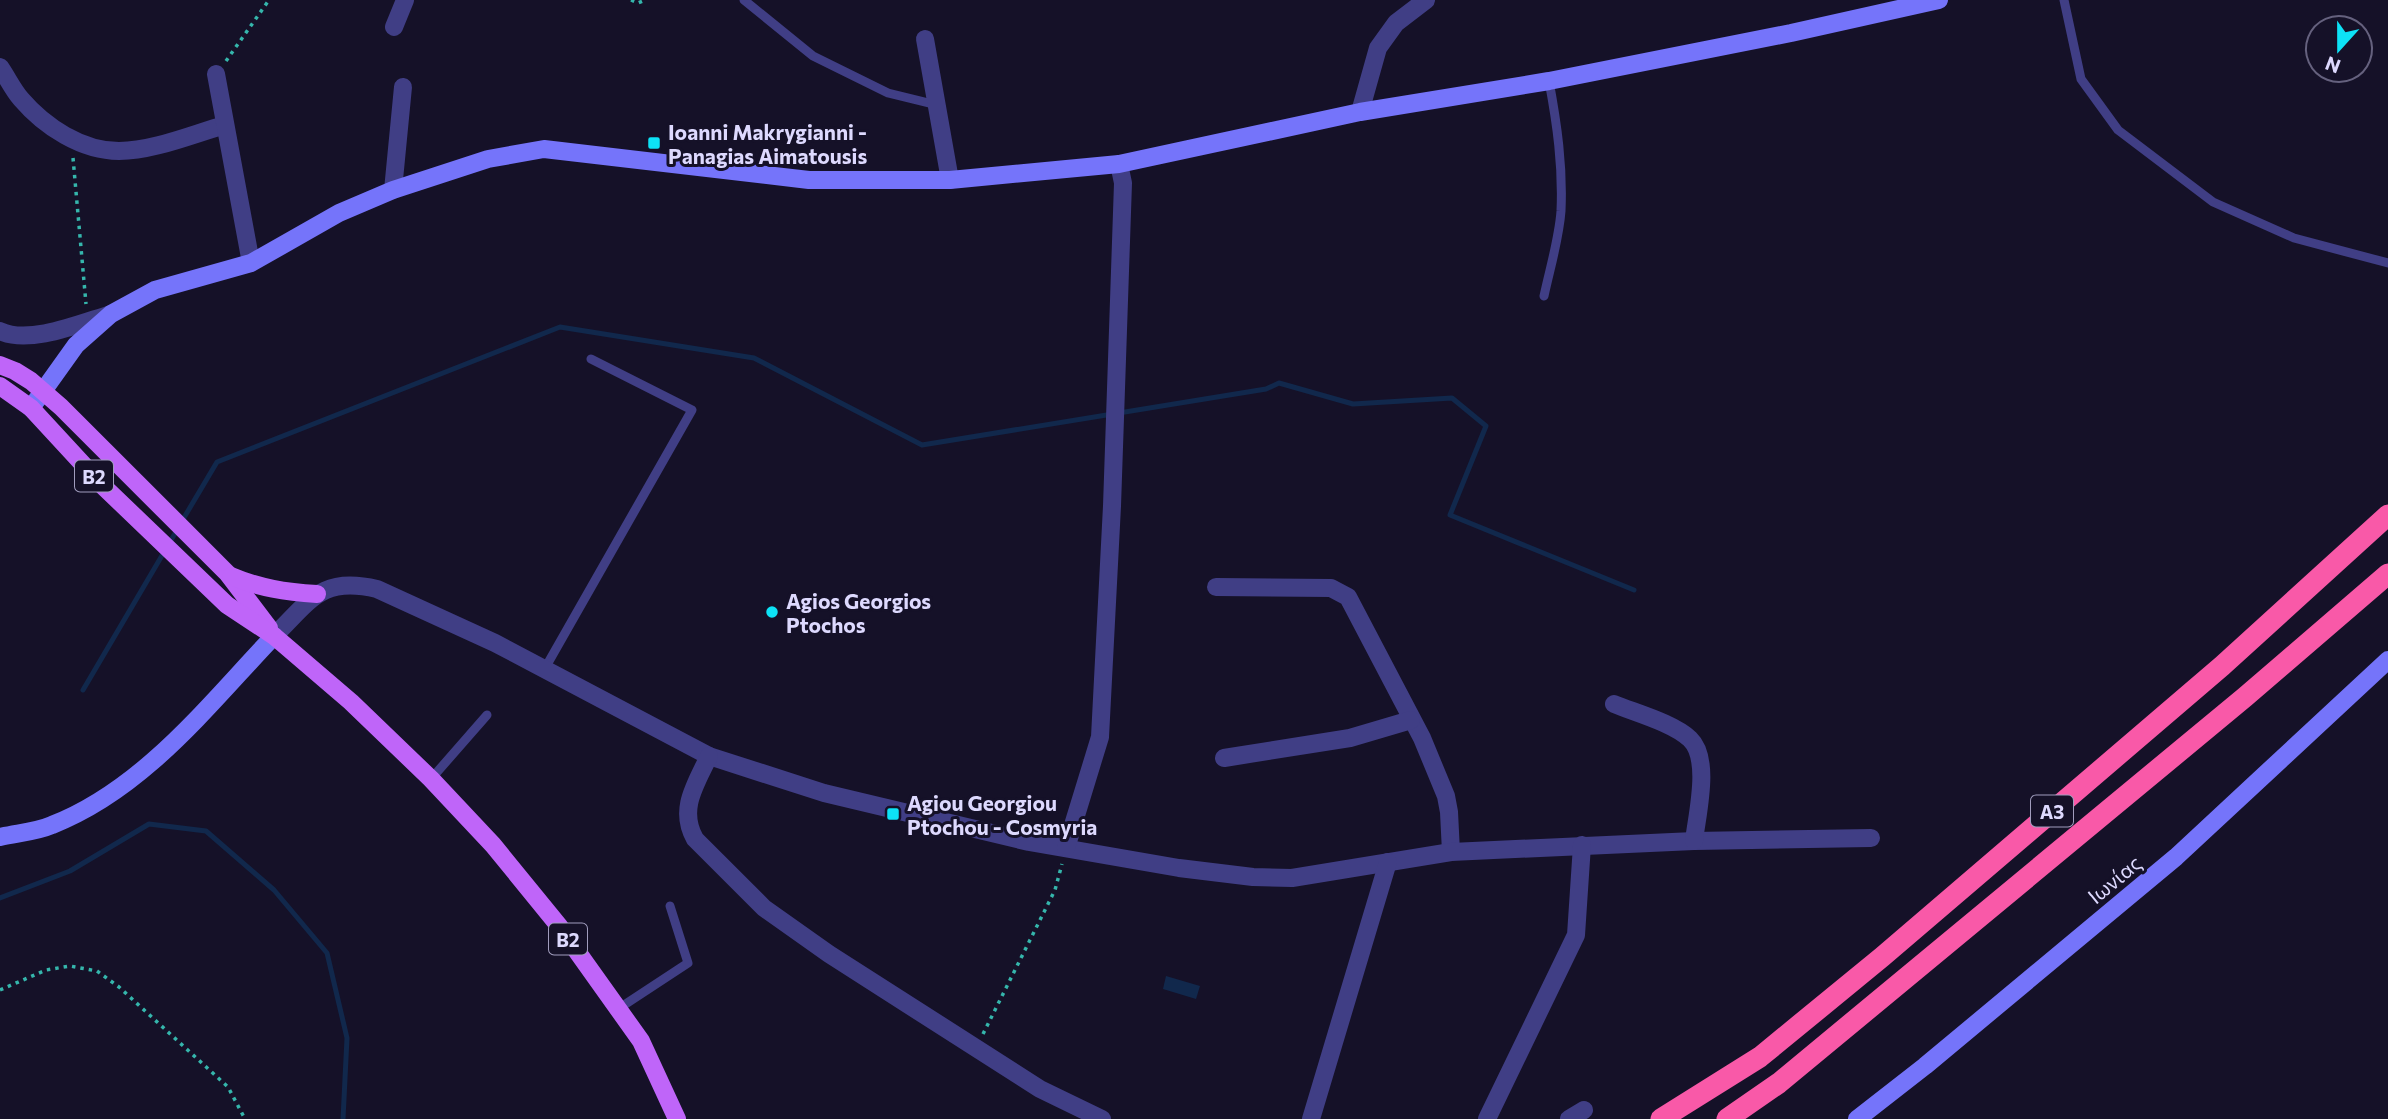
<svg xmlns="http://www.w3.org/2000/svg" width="2388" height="1119" font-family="Commissioner,sans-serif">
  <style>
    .water { fill: #11284c }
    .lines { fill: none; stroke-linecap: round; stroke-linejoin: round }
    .stream { stroke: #11284c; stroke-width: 5 }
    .path { stroke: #35b6ac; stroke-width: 3.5; stroke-dasharray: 3.5 5; stroke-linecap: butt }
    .service { stroke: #403e85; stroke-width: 9 }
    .minor { stroke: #403e85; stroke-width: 18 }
    .tertiary { stroke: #403e85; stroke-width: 18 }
    .secondary { stroke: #7574fa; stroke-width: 18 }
    .primary { stroke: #bf65f9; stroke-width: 18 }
    .motorway { stroke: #f959a8; stroke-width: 21 }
    .poi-dot { fill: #0de2f6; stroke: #151128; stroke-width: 2.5 }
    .labels { text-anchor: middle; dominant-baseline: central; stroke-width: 6; stroke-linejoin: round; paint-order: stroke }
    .shield { fill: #151128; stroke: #a19dbe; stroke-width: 2 }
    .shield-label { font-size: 19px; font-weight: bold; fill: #ddd9fe }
    .poi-label { font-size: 21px; font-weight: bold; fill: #ddd9fe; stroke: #151128; text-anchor: start }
    .street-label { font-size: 21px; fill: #ddd9fe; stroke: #151128 }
  </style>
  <rect width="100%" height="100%" fill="#151128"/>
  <!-- water -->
  <polygon class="water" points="1166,976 1200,986 1196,999 1163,989"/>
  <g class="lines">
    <!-- stream -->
    <g class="stream">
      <polyline points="182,521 217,462 560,327 754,358 922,445 1266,389 1279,383 1353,404 1452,398 1486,426 1450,515 1634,590"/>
      <polyline points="83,690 177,530"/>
      <polyline points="0,898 70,871 149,824 206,831 274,890 327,953 347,1038 343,1119"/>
    </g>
    <!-- path -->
    <g class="path">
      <polyline points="631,0 638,3 645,0"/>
      <polyline points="226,61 269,0"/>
      <polyline points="73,158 86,304"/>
      <polyline points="0,990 46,970 70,966 97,971 119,987 228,1087 245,1119"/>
      <polyline points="983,1034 1055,890 1062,864"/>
    </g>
    <!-- service -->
    <g class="service">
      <polyline points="744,0 813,56 888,93 937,105"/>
      <polyline points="2064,0 2081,79 2118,130 2213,202 2294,238 2388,263"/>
      <path d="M1544 296C1550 268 1559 239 1561 211 1563 166 1557 124 1549 81"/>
      <polyline points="544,670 692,410 591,359"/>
      <polyline points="431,779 487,715"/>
      <polyline points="618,1009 688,963 670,906"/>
    </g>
    <!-- minor -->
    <g class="minor">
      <polyline points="394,27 405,0"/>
      <polyline points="925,39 950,180"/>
      <path d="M0 67C7 77 13 90 21 99 45 127 82 151 119 151 153 151 193 134 225 125"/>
      <polyline points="216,74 251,263"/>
      <polyline points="1360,112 1378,48 1396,23 1426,0"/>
      <polyline points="393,190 403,87"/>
      <polyline points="1216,587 1331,588 1348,597 1422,738 1446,796 1449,812 1451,852"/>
      <path d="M274 636C311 600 321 576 377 589L495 643 709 756 824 793 1029 842 1179 868 1253 877 1292 878 1451 852 1694 841 1871 838"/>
      <path d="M1614 704C1636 713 1673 723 1690 739 1711 759 1697 814 1694 841"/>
      <path d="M709 756C696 784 678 809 695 839L764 908 829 954 1040 1089 1102 1119"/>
      <polyline points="1224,758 1350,738 1411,720"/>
      <polyline points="1066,848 1100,737 1112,506 1123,183 1119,164"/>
      <polyline points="1311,1119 1388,862"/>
      <polyline points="1487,1119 1576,935 1582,845"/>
      <polyline points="1569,1119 1584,1110"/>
    </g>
    <!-- tertiary -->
    <path class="tertiary" d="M0 331C29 345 81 323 111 314"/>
    <!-- secondary -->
    <g class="secondary">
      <polyline points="31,408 76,345 111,314 155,290 251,263 339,213 393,190 488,159 544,149 809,180 950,180 1119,164 1360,112 1549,81 1791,33 1939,0"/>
      <path d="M0 837C17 833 36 832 52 825 144 789 208 705 274 636"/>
      <polyline points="1857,1119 1925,1066 2176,857 2388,660"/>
    </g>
    <!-- primary -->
    <g class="primary">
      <polyline points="0,365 15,371 31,381 61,407 228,574 269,628"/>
      <polyline points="0,386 31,408 103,486 227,605 274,636 351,702 431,779 493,845 559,926 641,1041 677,1119"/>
      <path d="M231 576C259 588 286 592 317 594"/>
    </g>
    <!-- motorway -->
    <g class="motorway">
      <polyline points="1661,1119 1760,1057 1882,957 2222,666 2388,515"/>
      <polyline points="1727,1119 1779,1083 2245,697 2388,574"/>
    </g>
  </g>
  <!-- markers -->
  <g class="poi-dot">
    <rect x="647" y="136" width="14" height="14" rx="3.5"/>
    <circle cx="772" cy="612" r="7"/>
    <rect x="886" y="807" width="14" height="14" rx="3.5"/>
  </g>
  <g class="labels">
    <!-- shield labels -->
    <g class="shield">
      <rect x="75" y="460.5" width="38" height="31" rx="5"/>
      <rect x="2031" y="795.5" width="42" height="31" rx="5"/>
      <rect x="549" y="923.5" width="38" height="31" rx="5"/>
    </g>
    <g class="shield-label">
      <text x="94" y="476">B2</text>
      <text x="2052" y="811">A3</text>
      <text x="568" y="939">B2</text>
    </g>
    <!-- poi labels -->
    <g class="poi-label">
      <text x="668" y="131">Ioanni Makrygianni -<tspan x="668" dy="24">Panagias Aimatousis</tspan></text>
      <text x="786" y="600">Agios Georgios<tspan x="786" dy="24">Ptochos</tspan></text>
      <text x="907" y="802">Agiou Georgiou<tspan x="907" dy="24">Ptochou - Cosmyria</tspan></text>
    </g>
    <!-- street labels -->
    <g class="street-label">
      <text transform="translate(2114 879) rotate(-40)">Ιωνίας</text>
    </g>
  </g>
  <!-- north arrow -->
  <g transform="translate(2339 49) rotate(201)"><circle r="33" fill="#151128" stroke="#65617e" stroke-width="2"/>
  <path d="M0-5L12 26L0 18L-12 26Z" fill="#0de2f6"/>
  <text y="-10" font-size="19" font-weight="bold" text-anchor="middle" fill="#ddd9fe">N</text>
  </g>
</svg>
